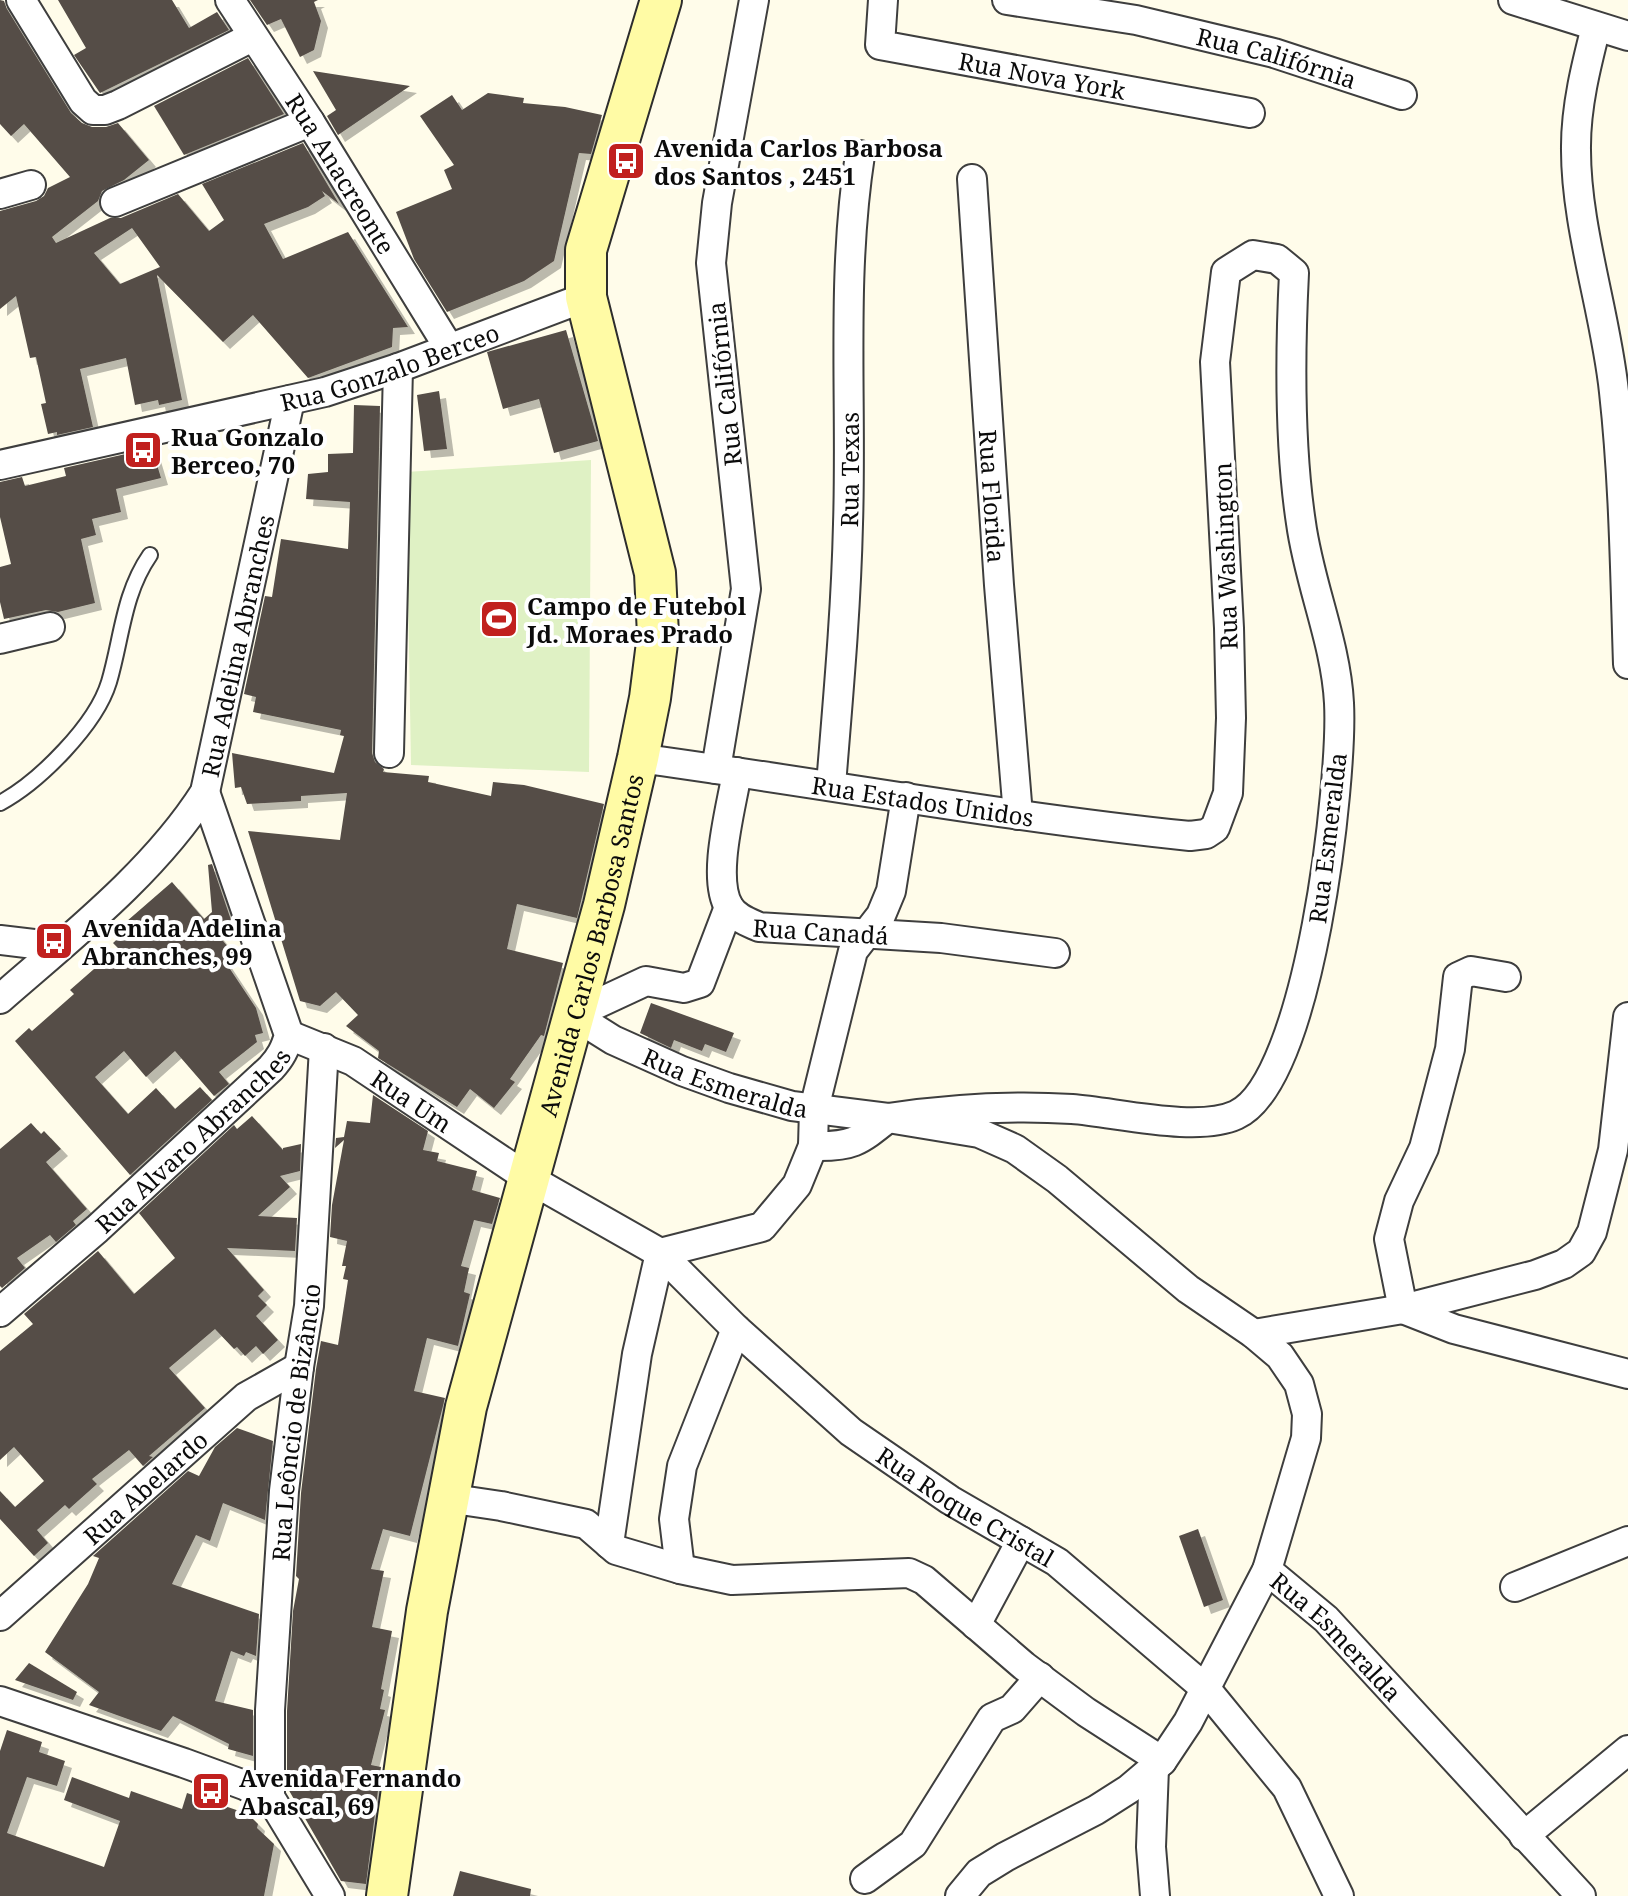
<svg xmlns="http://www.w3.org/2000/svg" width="1628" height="1896" font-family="'Noto Serif',serif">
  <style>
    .pitch { fill: #dff1c4 }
    .building { fill: #544d47; fill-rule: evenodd; filter: url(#shadow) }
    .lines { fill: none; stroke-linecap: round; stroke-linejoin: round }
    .service-casing { stroke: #3e3e3e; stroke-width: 18 }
    .minor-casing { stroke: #3e3e3e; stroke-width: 32 }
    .secondary-casing { stroke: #2d2d2d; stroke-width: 44 }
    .service { stroke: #fff; stroke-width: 14 }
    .minor { stroke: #fff; stroke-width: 28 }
    .secondary { stroke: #fffba5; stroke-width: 40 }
    .labels { text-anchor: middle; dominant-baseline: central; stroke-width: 8; stroke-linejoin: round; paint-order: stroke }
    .street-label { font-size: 24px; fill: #0b0b0b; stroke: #fff }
    .poi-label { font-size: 24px; font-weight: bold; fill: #0b0b0b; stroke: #fff; text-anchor: start }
  </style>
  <defs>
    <filter id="shadow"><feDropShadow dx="7" dy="7" stdDeviation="0" flood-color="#0004"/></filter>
  </defs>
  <rect width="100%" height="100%" fill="#fffcea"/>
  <!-- pitch -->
  <polygon class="pitch" points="591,460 589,772 411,765 406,472"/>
  <!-- building -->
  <g class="building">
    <path d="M0 0 4 1 7 9 71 113 82 123 92 127H106L118 123 149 160 124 180 102 191 98 201 52 237 56 243 110 218H121L178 194 209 231 224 220 202 184 303 143 339 204 322 191 325 196 308 207 264 224 283 259 348 232 408 327 393 328 392 347 308 378 253 315 223 342 157 275 182 400 159 405 158 400 135 405 126 358 80 369 93 427 57 435V432L48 434 41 404 46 403 36 357 30 358 16 296 0 309V211L36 201 44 196 48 188 70 177 24 124 11 136 0 124ZM132 228 160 267 120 284 94 253Z"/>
    <polygon points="58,0 172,0 189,28 217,12 229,30 100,93 74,55 86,48"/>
    <polygon points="250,0 318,0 314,2 321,21 314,50 300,57 281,19 267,25"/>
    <polygon points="248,58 284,114 184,155 154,106"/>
    <polygon points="313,71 371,80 410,86 338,135 327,116 336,110"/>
    <polygon points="488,93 524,98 523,103 565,107 602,115 591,154 579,153 554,261 524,281 447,312 414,259 396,212 452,189 444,170 454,165 420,116 452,95 462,110"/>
    <polygon points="566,330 598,441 554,453 539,399 503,409 487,352"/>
    <polygon points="439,391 447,449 424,451 417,395"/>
    <polygon points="354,405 380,406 372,753 375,762 384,769 383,772 429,776 428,782 491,796 493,782 524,785 604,804 577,918 517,904 507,949 563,963 544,1036 541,1035 510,1079 515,1082 494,1108 470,1089 457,1107 378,1058 379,1051 346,1026 358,1015 336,992 320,1006 300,1001 248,831 340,840 347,793 301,796 301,801 247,804 241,787 235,788 232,753 334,773 344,736 340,735 341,730 253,712 256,697 244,694 265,596 272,597 281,539 348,549 350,502 306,499 308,474 328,472 328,454 353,453"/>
    <polygon points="152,448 161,478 116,489 121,512 92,519 96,535 81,539 95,603 58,612 46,610 4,619 0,602 0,567 11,564 0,517 0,482 22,477 25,486 66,476 64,468"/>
    <polygon points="212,864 231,920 214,930 233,953 224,960 256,1008 263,1033 255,1035 257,1042 219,1072 229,1084 214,1096 175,1051 146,1077 124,1051 95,1077 128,1114 156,1088 175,1109 200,1087 212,1100 130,1175 15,1041 29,1028 32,1031 74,994 70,990 118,948 113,943 124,933 119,928 172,882 204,919 212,912 208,865"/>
    <polygon points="651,1003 734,1033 726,1052 705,1044 702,1051 674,1040 671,1048 640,1033"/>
    <polygon points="373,1095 428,1131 423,1150 439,1153 437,1161 477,1171 472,1190 500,1198 492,1224 474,1220 461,1266 469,1268 464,1292 470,1294 458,1346 427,1338 414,1391 445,1398 410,1536 383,1529 371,1569 384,1571 372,1627 392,1631 381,1689 384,1690 380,1709 385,1710 371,1765 381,1767 366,1884 341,1881 287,1787 287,1711 293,1611 299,1579 296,1576 301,1493 316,1369 321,1341 338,1345 348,1280 343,1279 346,1266 342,1266 347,1241 330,1237 332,1205 344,1140 335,1148 336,1138 344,1137 347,1121 370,1123"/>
    <polygon points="252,1116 283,1150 283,1148 301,1144 300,1171 280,1176 290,1187 258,1216 297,1218 295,1251 227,1248 264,1290 258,1296 267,1305 256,1316 278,1340 263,1354 256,1346 245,1356 237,1347 234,1349 215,1329 169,1368 205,1408 149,1456 153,1457 143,1466 129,1450 92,1479 97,1484 69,1509 65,1505 37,1530 48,1543 34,1556 0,1519 0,1491 15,1507 44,1481 14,1447 0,1460 0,1351 33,1324 24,1314 98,1251 134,1294 175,1258 139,1213 234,1125 237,1129"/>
    <polygon points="31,1123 41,1134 44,1131 61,1149 46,1162 87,1209 73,1221 76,1225 56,1242 50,1235 17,1258 25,1268 2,1288 0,1286 0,1149"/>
    <polygon points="237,1428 273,1441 265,1520 223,1503 210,1541 196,1535 172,1584 259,1614 256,1656 246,1652 244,1656 231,1651 215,1701 253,1710 253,1756 228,1749 229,1744 173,1716 161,1731 89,1705 99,1692 45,1652 88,1584 99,1558 93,1556 188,1471 199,1476 215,1447"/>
    <polygon points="1198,1529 1223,1600 1204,1607 1179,1536"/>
    <polygon points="29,1663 77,1692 73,1700 15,1680"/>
    <polygon points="7,1730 42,1742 39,1752 65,1761 57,1786 27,1777 7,1833 104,1867 120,1821 64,1800 72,1777 129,1798 131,1791 182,1809 187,1793 248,1814 258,1824 257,1828 274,1844 264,1896 0,1896 0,1751"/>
    <polygon points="460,1871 531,1889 530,1896 453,1896"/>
  </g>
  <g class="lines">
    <defs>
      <path id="service" d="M0 803C39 782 96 725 109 682 122 638 123 594 150 555"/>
      <g id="minor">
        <polyline points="21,0 83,101 93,110 105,110 118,105 252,37"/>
        <path id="s1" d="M230 0 310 122 449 348"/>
        <path id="s2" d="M883 0 880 45 1250 113"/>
        <path id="s3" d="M1007 0 1136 20 1274 53 1402 95"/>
        <polyline points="1513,0 1628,36"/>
        <path d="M1596 27C1586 66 1576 106 1576 146 1575 226 1606 313 1614 392 1624 482 1625 574 1628 664"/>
        <path id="s4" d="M972 179 999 585 1018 815"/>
        <polyline points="0,194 31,185"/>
        <polyline points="115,202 310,122"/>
        <path id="s5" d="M0 465 325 392 398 368 586 297"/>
        <polyline points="0,639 50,627"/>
        <polyline points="389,753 398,368"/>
        <path id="s6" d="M638 758C822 783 1005 817 1190 836L1206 834 1215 828 1228 793 1231 718 1229 628 1215 362 1226 272 1253 255 1277 259 1294 273C1290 353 1289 444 1301 523 1309 583 1336 643 1339 703 1343 779 1310 1082 1236 1115 1197 1133 1115 1112 1072 1109 1011 1105 949 1109 888 1118"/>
        <polyline points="716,769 746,589 711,263 717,203 754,0"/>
        <path id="s7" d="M737 772C732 805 711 877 729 907 736 918 748 922 759 927L941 938 1055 953"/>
        <path id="s8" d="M831 785C838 698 846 611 848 524 852 402 841 277 860 155"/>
        <polyline points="0,940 59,947"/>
        <polyline points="1506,977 1471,971 1458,977 1450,1049 1424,1148 1399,1201 1389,1239 1403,1309 1454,1329 1628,1374"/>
        <path id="s9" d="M0 999C71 937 155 871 205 792L290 400"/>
        <path id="s10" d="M573 1015 613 1040 682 1071 729 1088 792 1106 888 1118 979 1133 1015 1149 1057 1179 1188 1289 1254 1334 1280 1356 1299 1384 1307 1414 1306 1438 1267 1570 1326 1619 1581 1896"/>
        <polyline points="573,1015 646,981 684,988 700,983 729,907"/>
        <path id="s11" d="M289 1035 353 1061 528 1178 660 1253 736 1329 851 1432 950 1500 1057 1562 1206 1689 1287 1788 1339 1896"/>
        <path d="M888 1118C858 1142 852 1147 813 1146L814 1109 853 951 881 915 891 891 906 797"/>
        <path id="s12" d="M0 1312 97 1229 271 1068C281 1057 285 1049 289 1035L205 792"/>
        <polyline points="1254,1334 1403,1309 1535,1275 1564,1264 1581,1252 1592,1232 1613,1150 1628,1017"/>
        <polyline points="447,1498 501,1506 586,1524 616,1550 680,1569 732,1580 909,1573 924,1580 1024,1666 1086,1712 1162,1761"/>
        <polyline points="609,1544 637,1354 660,1253 762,1227 797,1185 813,1146"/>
        <polyline points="680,1569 674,1519 682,1466 736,1329"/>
        <polyline points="1515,1587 1628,1541"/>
        <path id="s13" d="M0 1616 246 1397 299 1367"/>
        <polyline points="976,1625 1021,1541"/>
        <polyline points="0,1701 184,1763 244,1785 270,1797 330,1896"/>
        <polyline points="1154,1768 1151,1847 1155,1896"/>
        <path id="s14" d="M270 1797V1710L284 1491 299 1367 309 1306 324 1048"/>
        <polyline points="1524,1836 1628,1750"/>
        <polyline points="865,1879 913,1844 992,1718 1012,1709 1040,1677"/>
        <polyline points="960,1896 979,1873 1005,1857 1096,1810 1129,1789 1162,1761 1188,1722 1267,1570"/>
      </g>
      <g id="secondary">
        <path id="s15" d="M387 1896 427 1611 466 1407 604 905 638 758 650 698 658 635 655 573 586 297V250L661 0"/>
      </g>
    </defs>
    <!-- service casing -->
    <use href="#service" class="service-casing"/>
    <!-- minor casing -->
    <use href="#minor" class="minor-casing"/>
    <!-- secondary casing -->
    <use href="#secondary" class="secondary-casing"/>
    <!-- service -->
    <use href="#service" class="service"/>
    <!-- minor -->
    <use href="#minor" class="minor"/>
    <!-- secondary -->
    <use href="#secondary" class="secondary"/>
  </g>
  <!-- icons -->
  <defs>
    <symbol id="bus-square" viewBox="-11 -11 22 22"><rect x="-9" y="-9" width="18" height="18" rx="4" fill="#c1201e" stroke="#fff"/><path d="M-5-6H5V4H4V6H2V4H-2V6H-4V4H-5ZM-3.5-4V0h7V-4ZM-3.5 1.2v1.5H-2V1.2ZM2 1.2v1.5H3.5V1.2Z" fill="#fff"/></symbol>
    <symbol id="stadium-square" viewBox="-11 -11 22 22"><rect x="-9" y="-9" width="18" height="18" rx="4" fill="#c1201e" stroke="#fff"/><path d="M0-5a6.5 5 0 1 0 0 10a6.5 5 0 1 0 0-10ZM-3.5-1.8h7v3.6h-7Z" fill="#fff"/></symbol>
  </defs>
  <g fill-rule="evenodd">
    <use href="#bus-square" x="604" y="139" width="44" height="44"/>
    <use href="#bus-square" x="121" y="428" width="44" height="44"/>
    <use href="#stadium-square" x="477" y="597" width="44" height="44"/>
    <use href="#bus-square" x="32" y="919" width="44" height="44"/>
    <use href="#bus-square" x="189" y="1769" width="44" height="44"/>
  </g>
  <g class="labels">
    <!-- street labels -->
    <g class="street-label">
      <text stroke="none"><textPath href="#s3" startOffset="276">Rua Califórnia</textPath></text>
      <text stroke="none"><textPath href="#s2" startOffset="210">Rua Nova York</textPath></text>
      <text stroke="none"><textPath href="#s1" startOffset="206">Rua Anacreonte</textPath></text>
      <text stroke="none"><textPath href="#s5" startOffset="402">Rua Gonzalo Berceo</textPath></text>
      <text transform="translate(724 384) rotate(-96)">Rua Califórnia</text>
      <text stroke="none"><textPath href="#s8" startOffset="316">Rua Texas</textPath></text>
      <text stroke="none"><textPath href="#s4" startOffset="318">Rua Florida</textPath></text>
      <text transform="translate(1225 556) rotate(-92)">Rua Washington</text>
      <text stroke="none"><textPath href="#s9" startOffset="442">Rua Adelina Abranches</textPath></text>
      <text stroke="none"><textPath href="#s6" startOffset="288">Rua Estados Unidos</textPath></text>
      <text transform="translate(1327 838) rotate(-83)">Rua Esmeralda</text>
      <text stroke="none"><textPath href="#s7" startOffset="236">Rua Canadá</textPath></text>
      <text stroke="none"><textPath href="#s15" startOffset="974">Avenida Carlos Barbosa Santos</textPath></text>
      <text stroke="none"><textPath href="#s10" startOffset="168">Rua Esmeralda</textPath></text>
      <text stroke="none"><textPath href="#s11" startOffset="140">Rua Um</textPath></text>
      <text stroke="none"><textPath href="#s12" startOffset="258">Rua Alvaro Abranches</textPath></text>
      <text stroke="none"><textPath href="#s14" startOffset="376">Rua Leôncio de Bizâncio</textPath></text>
      <text stroke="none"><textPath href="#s13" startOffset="194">Rua Abelardo</textPath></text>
      <text stroke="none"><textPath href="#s11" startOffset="830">Rua Roque Cristal</textPath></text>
      <text stroke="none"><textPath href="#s10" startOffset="1126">Rua Esmeralda</textPath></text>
    </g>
    <!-- poi labels -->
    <g class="poi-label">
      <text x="654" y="147">Avenida Carlos Barbosa<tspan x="654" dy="28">dos Santos , 2451</tspan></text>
      <text x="171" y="436">Rua Gonzalo<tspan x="171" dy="28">Berceo, 70</tspan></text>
      <text x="527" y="605">Campo de Futebol<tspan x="527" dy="28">Jd. Moraes Prado</tspan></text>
      <text x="82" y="927">Avenida Adelina<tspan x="82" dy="28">Abranches, 99</tspan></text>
      <text x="239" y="1777">Avenida Fernando<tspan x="239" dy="28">Abascal, 69</tspan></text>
    </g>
  </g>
</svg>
